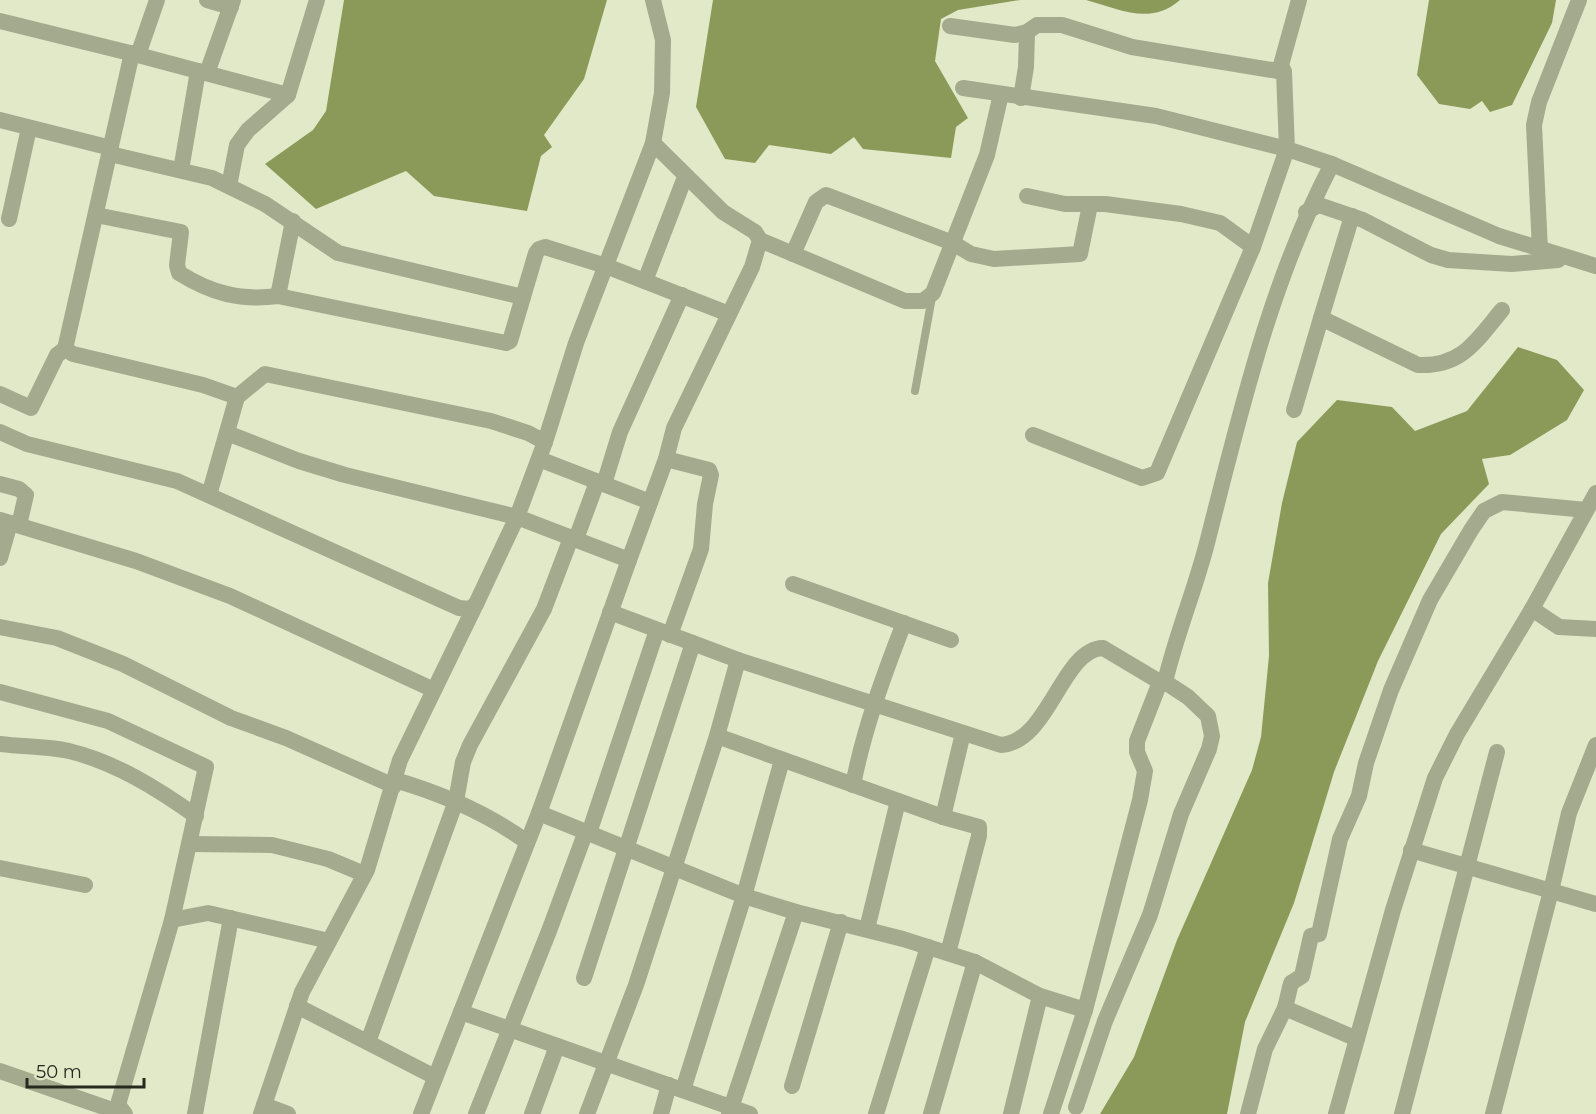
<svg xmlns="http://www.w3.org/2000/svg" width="1596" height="1114" font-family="Montserrat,sans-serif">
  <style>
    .water { fill: #8c9a59 }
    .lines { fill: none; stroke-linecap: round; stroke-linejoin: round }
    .service { stroke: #a3aa8e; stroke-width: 8 }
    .minor { stroke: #a3aa8e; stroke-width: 16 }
  </style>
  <rect width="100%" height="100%" fill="#e1e9c9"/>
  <!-- water -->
  <g class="water">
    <polygon points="344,0 607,0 584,79 544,135 552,147 541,156 527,211 434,196 406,171 316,209 265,164 313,130 326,111"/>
    <polygon points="713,0 1020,0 958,10 941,19 935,61 968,118 956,127 951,158 863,149 854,137 831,154 769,145 755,163 725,159 696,107"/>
    <path d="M1086 0H1180C1150 26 1120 9 1086 0Z"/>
    <polygon points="1429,0 1556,0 1552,23 1512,105 1490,112 1482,101 1470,109 1439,104 1417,75"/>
    <polygon points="1518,347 1557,360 1584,390 1567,420 1510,455 1482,459 1489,484 1441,534 1378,661 1334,772 1294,903 1245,1022 1227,1114 1100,1114 1134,1057 1177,940 1252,770 1261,737 1269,656 1268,583 1282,503 1297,442 1337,400 1392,407 1415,431 1467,411"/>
  </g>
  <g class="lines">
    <!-- service -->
    <polyline class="service" points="915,391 932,297"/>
    <!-- minor -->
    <g class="minor">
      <polyline points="207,0 231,7"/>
      <polyline points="1299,0 1281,65 1284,72 1287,149 1332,164 1499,236 1596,266"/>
      <polyline points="0,21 138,55 157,0"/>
      <polyline points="950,26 1015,35 1027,32 1037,25 1062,25 1132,47 1284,72"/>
      <polyline points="132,53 65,349 73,354 203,385 237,397 265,374 491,421 528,433 545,442"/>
      <polyline points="138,55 288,95"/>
      <polyline points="207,73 233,0"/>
      <polyline points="963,88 1156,116 1287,149 1253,247 1157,473 1142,478 1033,435"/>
      <polyline points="1021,98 1026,67 1027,32"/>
      <polyline points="0,120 111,148"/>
      <polyline points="110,154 212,178 265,204 338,253 523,297"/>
      <polyline points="181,170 198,71"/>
      <polyline points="229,186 237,145 248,130 288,95 317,0"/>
      <polyline points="1027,196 1065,204 1105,204 1181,214 1220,223 1253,247"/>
      <polyline points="1306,212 1319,205 1363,220 1431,255 1448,260 1512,264 1558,260"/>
      <path d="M96 215 181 232 177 265 179 273C211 293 240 301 278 296L506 343 510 341 536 253 539 249 545 247 606 266 729 314"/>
      <path d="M1352 216 1321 318 1418 365C1462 367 1476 341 1502 310"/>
      <polyline points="9,219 29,128"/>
      <polyline points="760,240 905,301 923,301 933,293 987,155 1001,94"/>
      <polyline points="1540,250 1534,125 1539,102 1579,0"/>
      <polyline points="793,254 816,202 826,195 953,243 971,254 994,259 1080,254 1090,205"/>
      <polyline points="645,281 685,177"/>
      <polyline points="278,296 293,221"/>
      <polyline points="0,394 31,408 57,355 65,349"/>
      <polyline points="1294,410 1321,318"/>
      <polyline points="0,432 27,444 177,481 459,608 470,609 476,604 517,517 629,560 539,813 421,1114"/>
      <polyline points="227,433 299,461 345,475 517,517 545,442 576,343 653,143 662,93 663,40 653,0"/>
      <polyline points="539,459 650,502"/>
      <polyline points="666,459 709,470 711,475 705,504 701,549 670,635"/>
      <polyline points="0,484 19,489 26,495 19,525"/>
      <polyline points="604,484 620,432 682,295"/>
      <polyline points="209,495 237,397"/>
      <polyline points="0,520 136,561 230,596 434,690"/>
      <polyline points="576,539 597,482"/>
      <polyline points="0,558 10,523"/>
      <polyline points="629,560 666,459 674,428 752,267 760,240 755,232 723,212 653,143"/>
      <polyline points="793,584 951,640"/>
      <polyline points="1532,609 1559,627 1596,629"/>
      <path d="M610 612 738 660 1001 745C1049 742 1062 649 1103 648L1160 682"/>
      <polyline points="0,627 57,638 123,664 231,718 286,738 394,786"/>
      <polyline points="0,692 108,721 206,767 172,920 119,1101 119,1106 125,1114"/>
      <polyline points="717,736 943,817 979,827 979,836 948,953"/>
      <path d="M0 744C23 747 46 746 69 751 115 762 158 789 196 816"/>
      <path d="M395 780C443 794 487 813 527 842"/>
      <path d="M853 785C864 729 883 677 904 623"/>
      <polyline points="539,813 744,896 796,912 903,939 975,962 1040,996 1085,1010"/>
      <polyline points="943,817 963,733"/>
      <polyline points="589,833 657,630"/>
      <polyline points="189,844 272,845 328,859 364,874"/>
      <polyline points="1411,850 1596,904"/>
      <polyline points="0,868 85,885"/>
      <polyline points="172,920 208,913 329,941"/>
      <polyline points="867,929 898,801"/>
      <polyline points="584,978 693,643"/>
      <polyline points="297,1006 435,1077"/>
      <polyline points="1285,1008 1291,983 1302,976 1311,936 1319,934 1340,839 1359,796 1366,763 1391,690 1430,600 1471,530 1484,511 1502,502 1586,510"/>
      <polyline points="461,1012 750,1114"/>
      <polyline points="368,1042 456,801 463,762 470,745 544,609 571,538"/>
      <polyline points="0,1071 124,1114"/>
      <polyline points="792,1086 841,922"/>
      <polyline points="683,1090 744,896 782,760"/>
      <polyline points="264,1105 288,1114"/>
      <polyline points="1076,1107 1105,1021 1150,915 1181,814 1209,749 1212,736 1208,716 1188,697 1165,682"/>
      <polyline points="195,1114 231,918"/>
      <polyline points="261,1114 302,992 367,870 400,760 476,604"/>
      <polyline points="476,1114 549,931 586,831"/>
      <polyline points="532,1114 557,1046"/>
      <polyline points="587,1114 636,985 717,736 738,660"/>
      <polyline points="661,1114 669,1085"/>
      <polyline points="729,1114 796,912"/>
      <polyline points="876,1114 928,947"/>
      <polyline points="931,1114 975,962"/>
      <polyline points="1011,1114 1040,996"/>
      <path d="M1051 1114 1085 1010 1140 800 1145 771 1137 752V741L1160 682H1165C1176 635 1195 590 1207 543 1240 414 1270 282 1332 164"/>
      <polyline points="1248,1114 1265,1049 1285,1008 1357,1039"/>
      <polyline points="1336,1114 1393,910 1435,778 1457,734 1532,609 1596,493"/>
      <polyline points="1402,1114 1497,752"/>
      <polyline points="1493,1114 1551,891 1569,813 1596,745"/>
    </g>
  </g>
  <!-- scale -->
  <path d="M27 1078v9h117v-9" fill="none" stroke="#26291d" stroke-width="3"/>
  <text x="36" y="1078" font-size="18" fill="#26291d" stroke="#e1e9c9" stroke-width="4.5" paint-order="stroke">50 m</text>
</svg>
